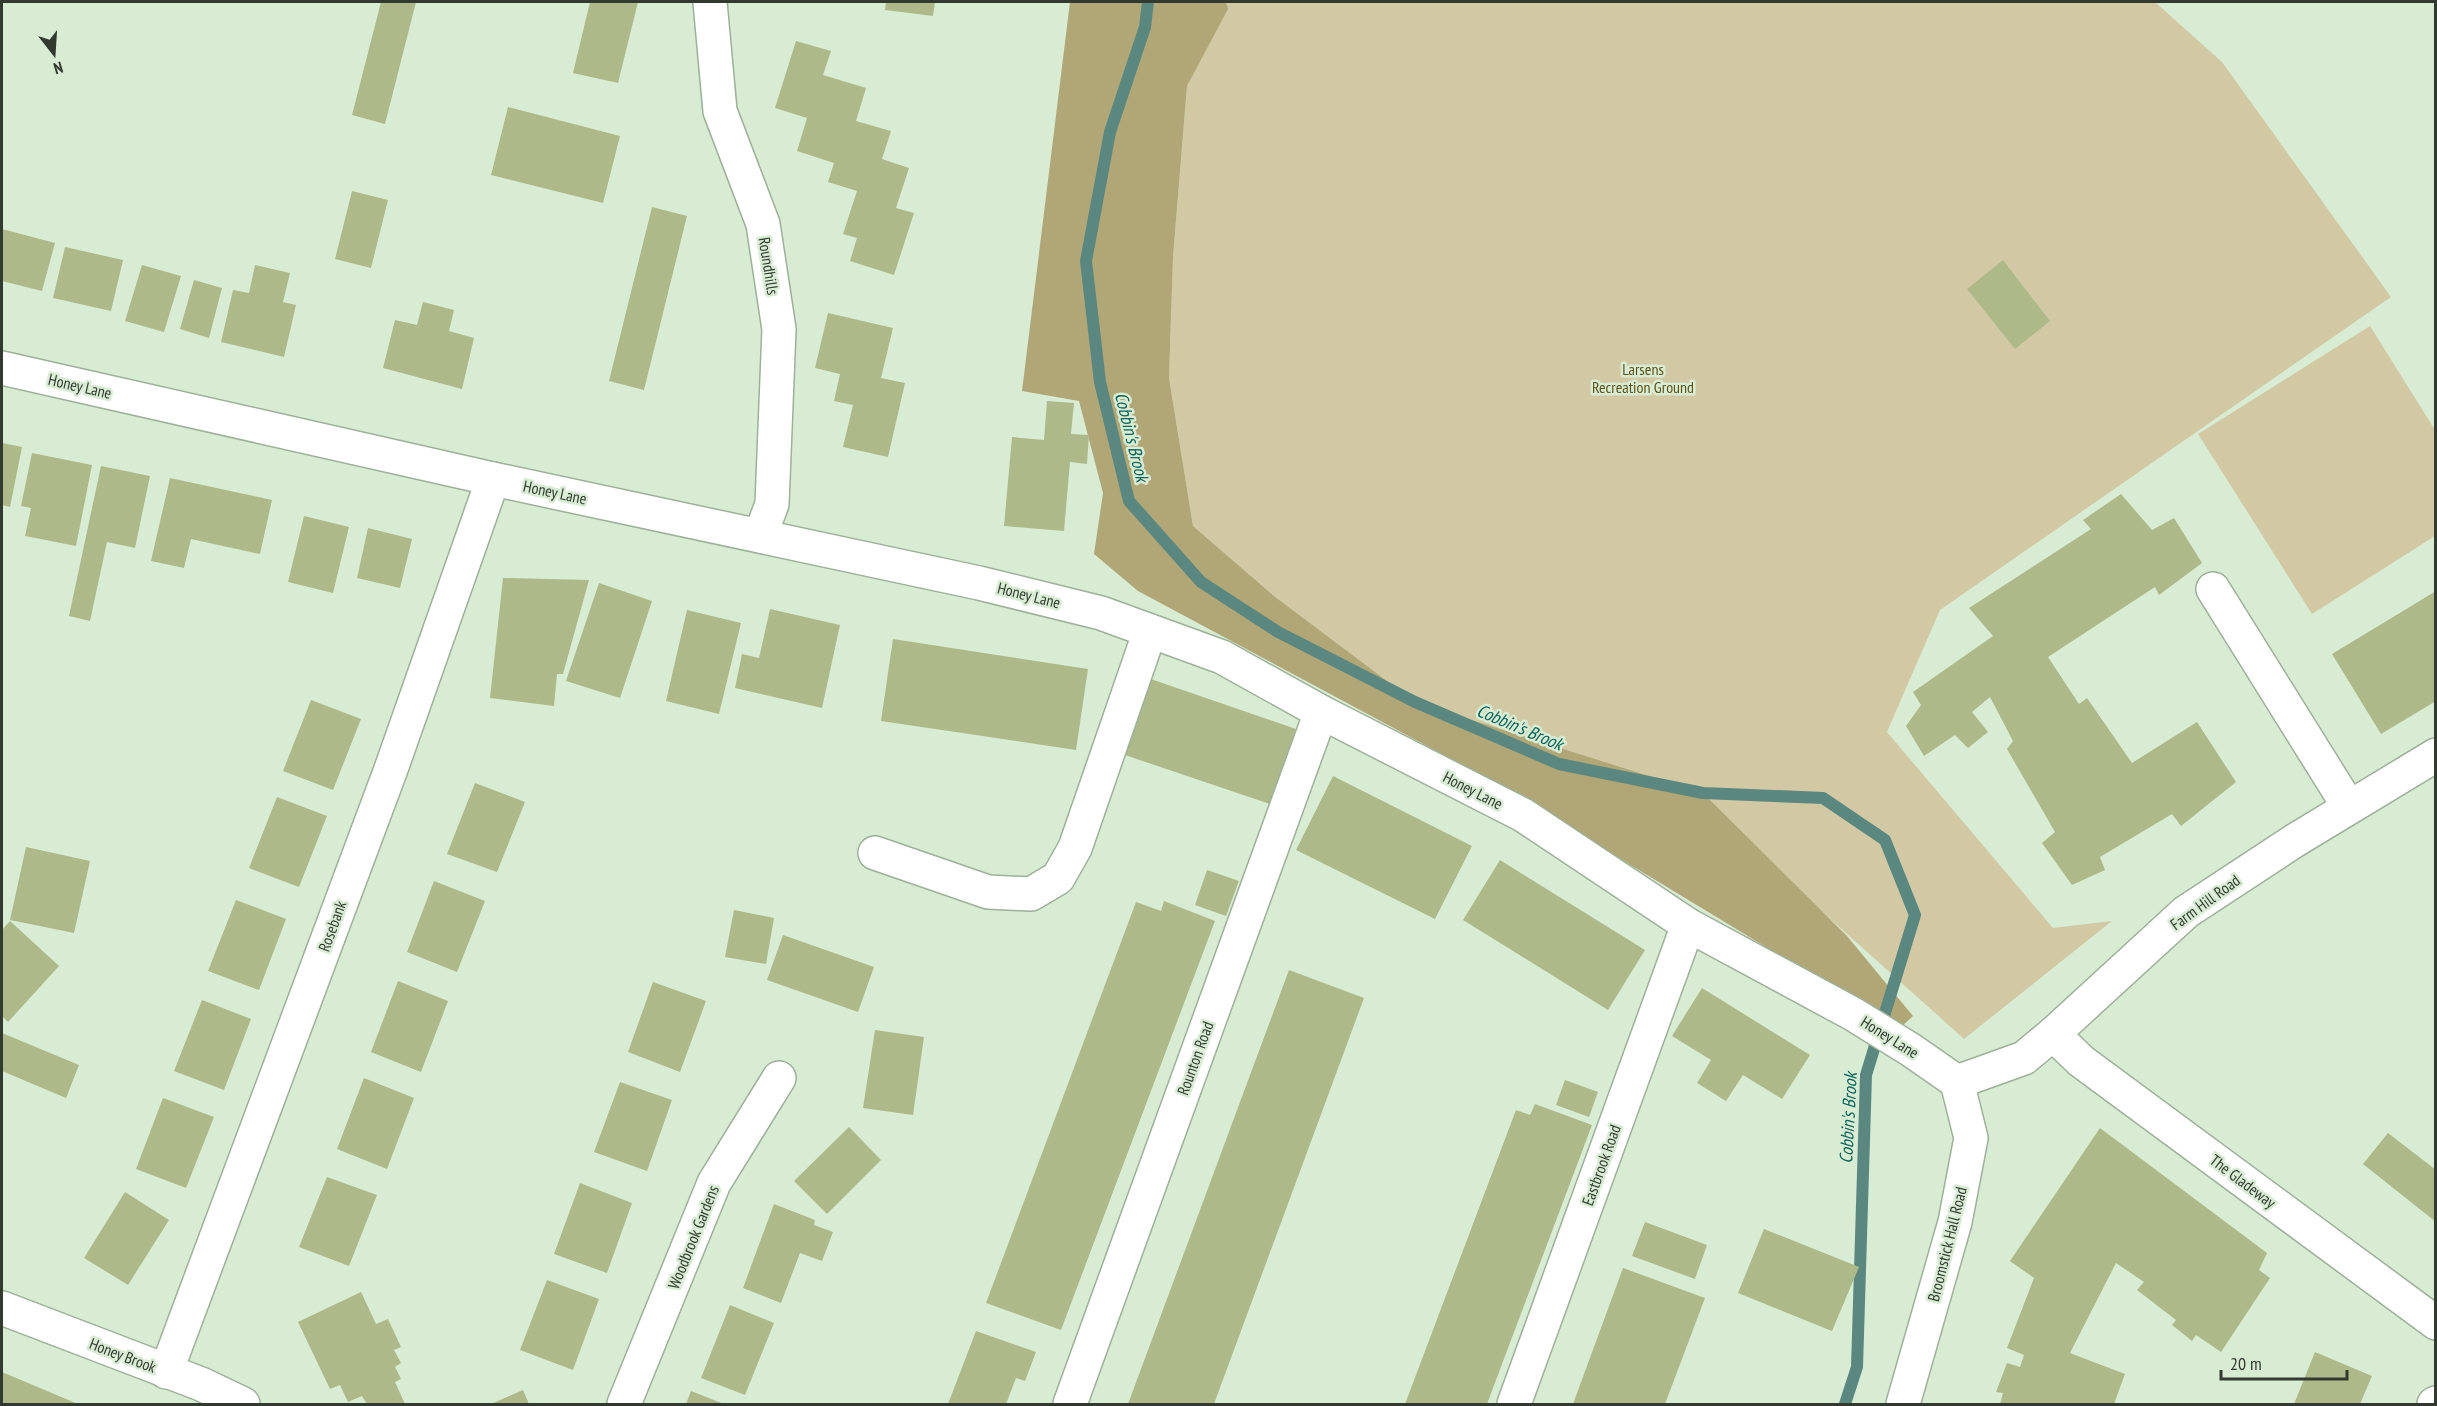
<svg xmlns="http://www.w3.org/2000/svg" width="2437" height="1406" font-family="'PT Sans Narrow',sans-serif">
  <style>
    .green { fill: #d2c9a4 }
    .forest { fill: #b1a676 }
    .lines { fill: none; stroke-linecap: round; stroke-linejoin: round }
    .stream { stroke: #5a8880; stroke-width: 12 }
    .building { fill: #aeb989 }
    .minor-casing { stroke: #9db099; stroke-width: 36 }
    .minor { stroke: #fff; stroke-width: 33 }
    .labels { text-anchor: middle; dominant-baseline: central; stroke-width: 5; stroke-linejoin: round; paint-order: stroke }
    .street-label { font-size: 16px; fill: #323a30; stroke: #d8ecd4 }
    .park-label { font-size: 16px; fill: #5d5016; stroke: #d8ecd4 }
    .water-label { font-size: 18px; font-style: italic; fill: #09635b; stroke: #d8ecd4 }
  </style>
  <rect width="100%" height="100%" fill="#d8ecd4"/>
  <!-- green -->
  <g class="green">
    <polygon points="1227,2 2155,2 2222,62 2391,297 1940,610 1887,732 2053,928 2112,921 1964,1039 1798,890 1703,793 1415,702 1274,596 1193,526 1169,378 1173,257 1187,86 1227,9"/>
    <polygon points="2370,326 2435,430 2435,536 2312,614 2198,434"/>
  </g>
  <!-- forest -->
  <polygon class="forest" points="1070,2 1226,2 1228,9 1187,86 1173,257 1169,378 1193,526 1274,596 1415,702 1703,793 1847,936 1913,1016 1900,1028 1485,777 1138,591 1094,554 1103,493 1079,401 1022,391"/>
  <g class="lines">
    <!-- stream -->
    <polyline class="stream" points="1148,2 1145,27 1110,132 1086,261 1100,382 1129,501 1201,582 1278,632 1415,702 1559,764 1703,793 1823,798 1885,840 1915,915 1866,1075 1857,1367 1845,1404"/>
  </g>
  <!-- building -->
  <g class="building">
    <polygon points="381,2 416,2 385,124 352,115"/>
    <polygon points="590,2 638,2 618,83 573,73"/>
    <polygon points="886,2 935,2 933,16 885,10"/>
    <polygon points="796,41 831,51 823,75 866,88 856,121 891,131 882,159 909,168 896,208 914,213 894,275 850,261 857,238 843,234 857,191 828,182 834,163 797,151 807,118 775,108"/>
    <polygon points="508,107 620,136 603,203 491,175"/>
    <polygon points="352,191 388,200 371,268 335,259"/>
    <polygon points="652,207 687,216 644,390 609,381"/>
    <polygon points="2,229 55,243 42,291 2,281"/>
    <polygon points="65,247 123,260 111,311 53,298"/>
    <polygon points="2003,260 2050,321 2015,349 1967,289"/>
    <polygon points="142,265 181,276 164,332 125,321"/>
    <polygon points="255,265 290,273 283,302 296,305 284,357 221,342 233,290 249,293"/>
    <polygon points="194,280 222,288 209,338 180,329"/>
    <polygon points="423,302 454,310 449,331 474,338 462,389 383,368 395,320 417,325"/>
    <polygon points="828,313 893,328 881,378 905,383 888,457 843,447 853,405 834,401 840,374 815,368"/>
    <polygon points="1047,401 1074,403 1071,434 1089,435 1087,464 1070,462 1064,531 1004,526 1012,437 1044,440"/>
    <polygon points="2,443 22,447 10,507 2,505"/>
    <polygon points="32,453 92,465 76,546 25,536 31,508 21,506"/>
    <polygon points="101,466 150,476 135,548 107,542 90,621 69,616"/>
    <polygon points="170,478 272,500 260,554 191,539 184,568 151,561"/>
    <polygon points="2121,494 2152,530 2174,518 2202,563 2159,595 2155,587 2048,657 2079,704 2087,698 2132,763 2197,722 2236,782 2181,826 2172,814 2100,857 2105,870 2072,885 2042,843 2055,832 2007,749 2013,741 1990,697 1972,712 1988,732 1968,748 1955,735 1924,756 1906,726 1921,705 1913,692 1993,636 1969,608 2091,529 2083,520"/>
    <polygon points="304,516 349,527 333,593 288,582"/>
    <polygon points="368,528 412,539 400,588 357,578"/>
    <polygon points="503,578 589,580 563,674 557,674 554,706 490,698"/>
    <polygon points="599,583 652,601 620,698 566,681"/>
    <polygon points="2436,591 2436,701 2381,734 2332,654"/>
    <polygon points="770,609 840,625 822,708 735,688 742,654 759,658"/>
    <polygon points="687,610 741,623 719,714 666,701"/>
    <polygon points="893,639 1088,669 1076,750 881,721"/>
    <polygon points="1145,677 1296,729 1270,804 1119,753"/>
    <polygon points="311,700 361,719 333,790 283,771"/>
    <polygon points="1333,776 1472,846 1435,919 1296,850"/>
    <polygon points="475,783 525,802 497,872 447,854"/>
    <polygon points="277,797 327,816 299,887 249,868"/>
    <polygon points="26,847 90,861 74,933 10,920"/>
    <polygon points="1500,860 1645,950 1608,1010 1463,920"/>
    <polygon points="1207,870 1239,881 1226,916 1195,905"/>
    <polygon points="434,881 485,901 457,972 407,952"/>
    <polygon points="236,900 286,919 259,990 208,971"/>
    <polygon points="1164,901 1215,921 1061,1330 986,1303 1136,902 1161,911"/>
    <polygon points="734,910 774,918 766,964 725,957"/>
    <polygon points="10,921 59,966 8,1022 2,1016 2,930"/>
    <polygon points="783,935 874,967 858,1012 767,980"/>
    <polygon points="1289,970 1364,998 1214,1404 1128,1404"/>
    <polygon points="398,981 448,1001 421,1072 371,1052"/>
    <polygon points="653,982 706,1001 680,1072 628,1052"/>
    <polygon points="1702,988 1810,1055 1782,1099 1743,1075 1726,1101 1697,1083 1711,1060 1672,1036"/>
    <polygon points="202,1000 251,1019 224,1090 174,1071"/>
    <polygon points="875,1030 924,1037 913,1115 863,1108"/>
    <polygon points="2,1033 79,1065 66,1098 2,1071"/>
    <polygon points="364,1078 414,1098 387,1169 337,1149"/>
    <polygon points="1565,1080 1598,1092 1589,1117 1556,1105"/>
    <polygon points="620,1082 672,1100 647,1171 594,1152"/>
    <polygon points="163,1098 214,1117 186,1188 136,1169"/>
    <polygon points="1535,1104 1592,1125 1487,1404 1405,1404 1516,1110 1530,1115"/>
    <polygon points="849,1127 881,1160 827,1214 794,1181"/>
    <polygon points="2100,1128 2267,1253 2259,1270 2270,1278 2221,1352 2196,1335 2192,1341 2172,1325 2176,1320 2137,1290 2144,1282 2116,1263 2070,1353 2125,1374 2114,1404 2000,1404 2003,1393 1996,1392 2007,1363 2020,1367 2024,1355 2007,1348 2034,1278 2010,1261"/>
    <polygon points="2388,1133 2436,1170 2436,1222 2363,1164"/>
    <polygon points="327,1177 377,1195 349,1266 299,1247"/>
    <polygon points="580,1183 632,1203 607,1273 554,1254"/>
    <polygon points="125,1192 169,1220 128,1285 84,1258"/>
    <polygon points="774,1204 815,1220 814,1225 833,1232 822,1261 800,1253 781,1303 743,1288"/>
    <polygon points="1645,1222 1707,1245 1695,1279 1632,1256"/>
    <polygon points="1764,1229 1859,1267 1832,1331 1738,1293"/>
    <polygon points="1623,1268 1705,1298 1665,1404 1573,1404"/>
    <polygon points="547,1280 599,1299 573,1370 520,1350"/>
    <polygon points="361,1292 376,1324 388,1319 401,1347 394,1350 401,1363 395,1367 401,1379 395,1382 405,1404 367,1404 362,1396 348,1402 340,1385 330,1389 298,1322"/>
    <polygon points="730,1305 774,1323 745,1395 701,1378"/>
    <polygon points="976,1331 1036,1352 1025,1381 1016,1378 1006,1404 948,1404"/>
    <polygon points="2315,1352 2372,1376 2360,1404 2294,1404"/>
    <polygon points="2,1372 78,1404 2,1404"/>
    <polygon points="523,1390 529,1404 491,1404"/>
    <polygon points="691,1391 724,1404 686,1404"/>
  </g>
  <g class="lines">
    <defs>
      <g id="minor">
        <polyline points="710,2 720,111 763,224 779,329 772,504 760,536"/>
        <polyline points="2,368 493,479 979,583 1101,613 1222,657 1321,712 1523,815 1688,925 1853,1014 1911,1050 1957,1082"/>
        <polyline points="2213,589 2349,807"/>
        <polyline points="875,853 988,892 1031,894 1058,878 1075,848 1150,631"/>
        <polyline points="2053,1034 2081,1061 2436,1323"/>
        <polyline points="1957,1082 2024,1058 2053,1034 2186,912 2294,841 2436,755"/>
        <polyline points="2,1308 201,1384 243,1404"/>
        <polyline points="166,1372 391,769 493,479"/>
        <polyline points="624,1404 714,1183 779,1078"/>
        <polyline points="1070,1404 1321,712"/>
        <polyline points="1514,1404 1688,925"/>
        <polyline points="1903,1404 1955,1222 1971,1138 1957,1082"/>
        <polyline points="2434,1404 2436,1403"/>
      </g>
    </defs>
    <!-- minor casing -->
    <use href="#minor" class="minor-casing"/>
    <!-- minor -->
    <use href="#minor" class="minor"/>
  </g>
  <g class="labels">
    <!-- street labels -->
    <g class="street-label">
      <text transform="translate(769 266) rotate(81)">Roundhills</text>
      <text transform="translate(80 386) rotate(13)">Honey Lane</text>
      <text transform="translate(555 492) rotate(12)">Honey Lane</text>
      <text transform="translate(1029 595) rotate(14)">Honey Lane</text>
      <text transform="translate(1473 790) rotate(27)">Honey Lane</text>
      <text transform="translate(2205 902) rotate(-36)">Farm Hill Road</text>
      <text transform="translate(332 926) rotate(-70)">Rosebank</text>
      <text transform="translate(1890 1037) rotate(32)">Honey Lane</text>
      <text transform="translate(1195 1058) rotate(-70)">Rounton Road</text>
      <text transform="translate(1601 1165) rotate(-70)">Eastbrook Road</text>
      <text transform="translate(2243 1181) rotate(37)">The Gladeway</text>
      <text transform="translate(693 1237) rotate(-68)">Woodbrook Gardens</text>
      <text transform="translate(1947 1244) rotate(-76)">Broomstick Hall Road</text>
      <text transform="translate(123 1355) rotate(21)">Honey Brook</text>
    </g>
    <!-- park labels -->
    <g class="park-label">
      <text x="1643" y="369">Larsens<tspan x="1643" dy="18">Recreation Ground</tspan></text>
    </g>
    <!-- water labels -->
    <g class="water-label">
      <text transform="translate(1132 437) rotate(76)">Cobbin's Brook</text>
      <text transform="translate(1520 727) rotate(23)">Cobbin's Brook</text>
      <text transform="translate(1848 1118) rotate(-87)">Cobbin's Brook</text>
    </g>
  </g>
  <!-- border -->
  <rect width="2437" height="1406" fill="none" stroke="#323a30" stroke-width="6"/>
  <!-- north arrow -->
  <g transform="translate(54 54) rotate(163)" stroke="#d8ecd4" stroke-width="4.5" paint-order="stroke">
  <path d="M0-4.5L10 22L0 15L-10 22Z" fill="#323a30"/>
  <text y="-9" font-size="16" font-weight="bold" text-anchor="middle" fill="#323a30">N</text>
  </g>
  <!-- scale -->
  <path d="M2221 1370v9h126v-9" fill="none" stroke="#323a30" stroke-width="3"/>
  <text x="2230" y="1370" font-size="18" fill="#323a30" stroke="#d8ecd4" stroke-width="4.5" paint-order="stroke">20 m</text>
</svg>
